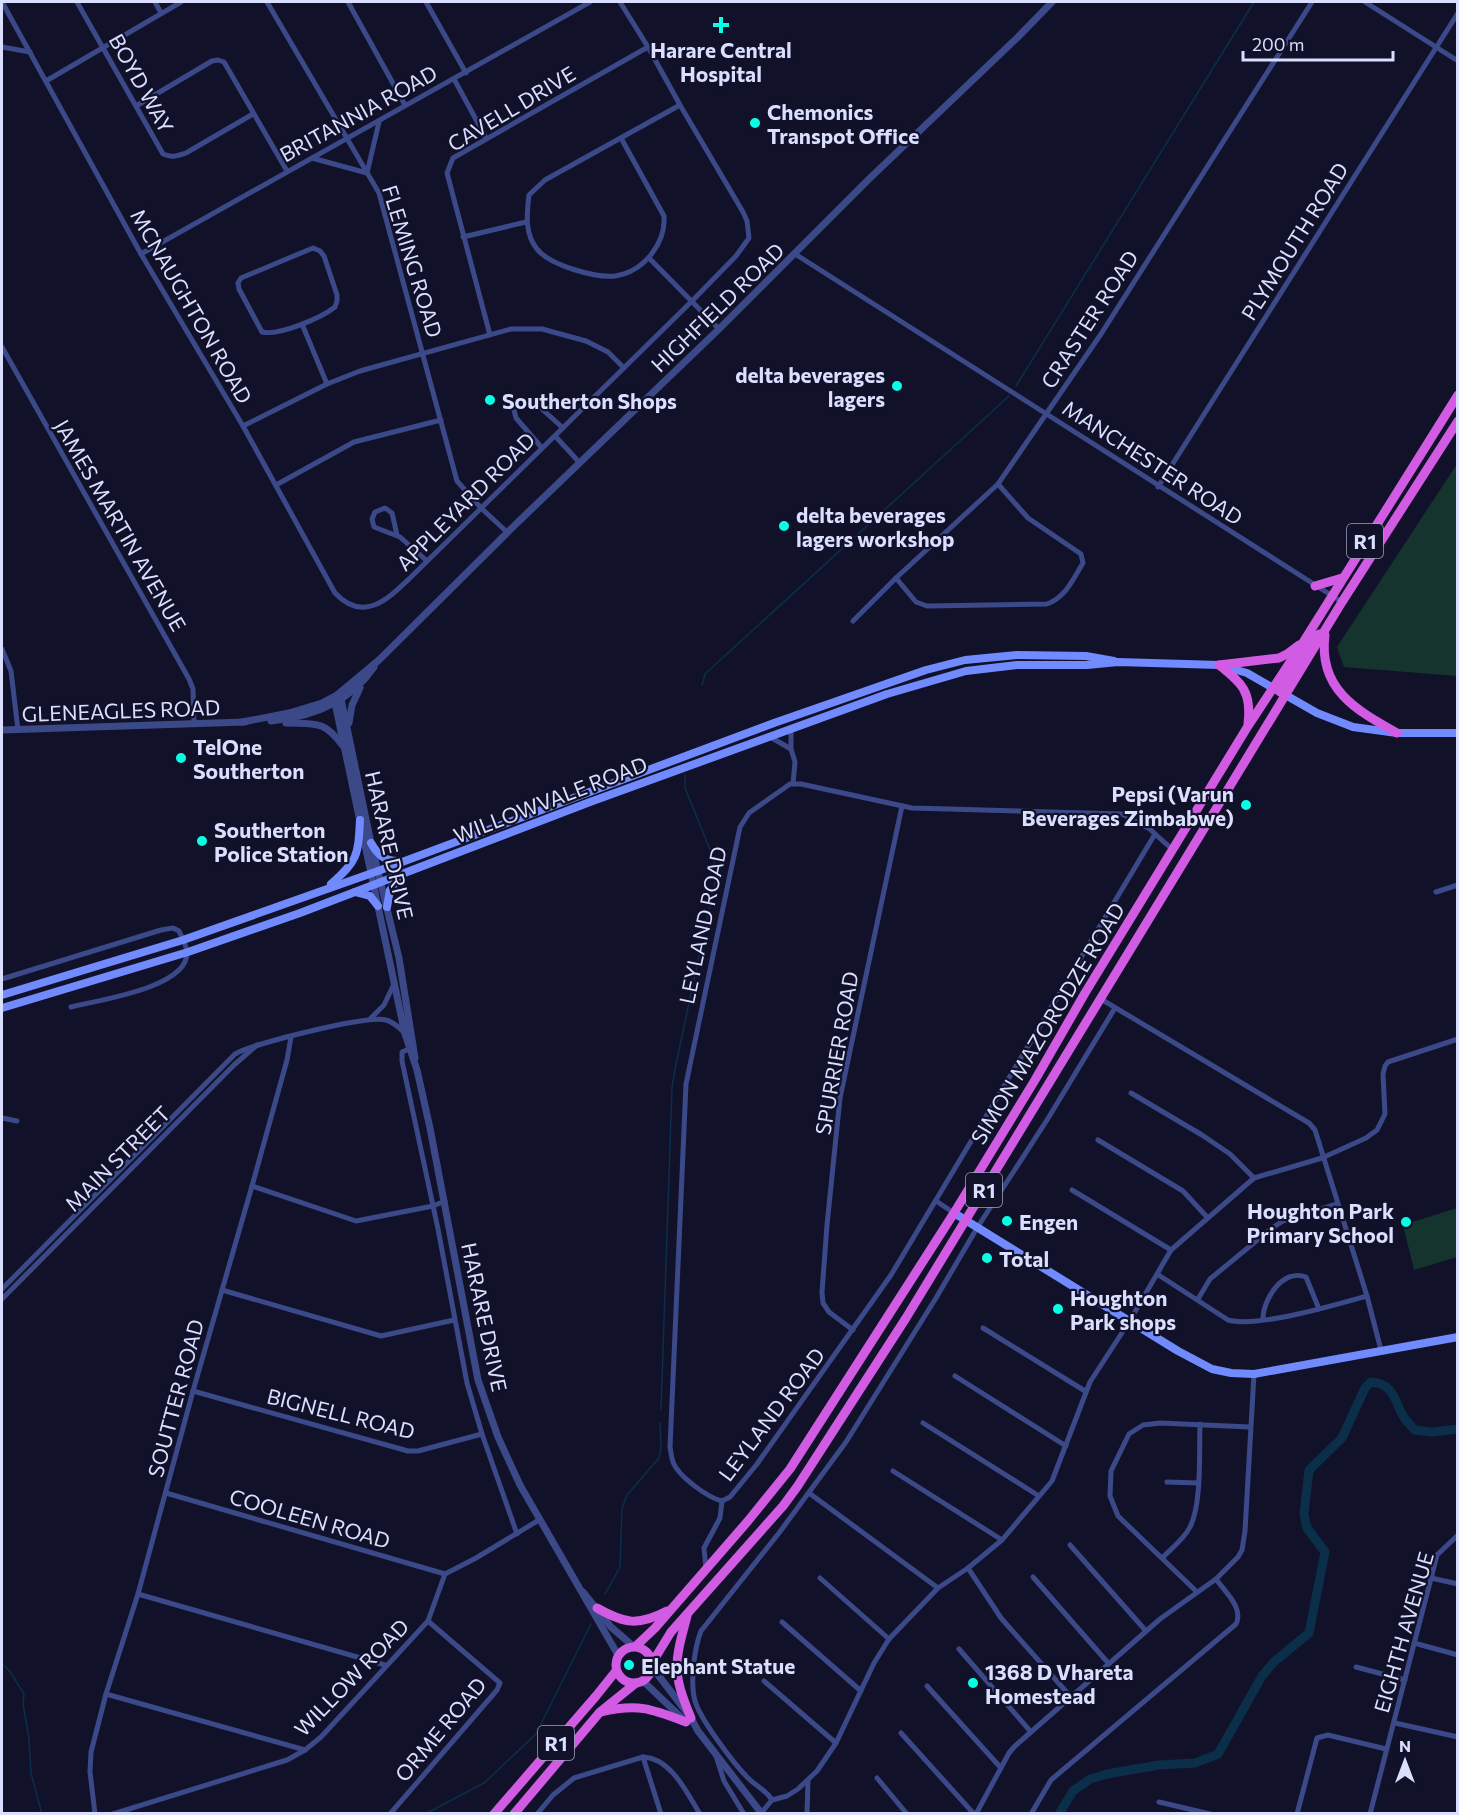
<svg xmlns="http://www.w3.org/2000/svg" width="1459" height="1815" font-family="Commissioner,sans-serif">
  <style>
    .green { fill: #14342d }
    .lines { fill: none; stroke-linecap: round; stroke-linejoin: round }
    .stream { stroke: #0b2e49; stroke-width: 1.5 }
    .river { stroke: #0b2e49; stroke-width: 9 }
    .minor { stroke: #3c4989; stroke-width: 5 }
    .tertiary { stroke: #3c4989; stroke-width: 7 }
    .secondary { stroke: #718bff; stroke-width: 8 }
    .trunk { stroke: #d25be4; stroke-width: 9 }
    .poi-dot { fill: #06ffe5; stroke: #11122a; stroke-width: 2 }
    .labels { text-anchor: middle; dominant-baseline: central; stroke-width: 4.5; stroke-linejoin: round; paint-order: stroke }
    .shield { fill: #11122a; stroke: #9ea1bf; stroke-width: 1.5 }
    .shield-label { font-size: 20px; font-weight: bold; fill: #dadeff }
    .poi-label { font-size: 21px; font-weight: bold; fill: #dadeff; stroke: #11122a; text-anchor: start }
    .street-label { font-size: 21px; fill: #dadeff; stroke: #11122a }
  </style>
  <rect width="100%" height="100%" fill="#11122a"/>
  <!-- green -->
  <g class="green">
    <polygon points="1457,464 1457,676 1344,667 1337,647"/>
    <polygon points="1457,1208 1457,1257 1414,1270 1403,1225"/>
  </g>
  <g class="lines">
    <!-- stream -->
    <g class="stream">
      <polyline points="1016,386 1254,2"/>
      <polyline points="702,685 705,674 1009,396"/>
      <polyline points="661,1409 672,1088 675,1069 717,872 713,857 685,788 685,775"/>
      <polyline points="605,1594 620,1567 622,1509 627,1495 659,1458 661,1448 660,1423"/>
      <polyline points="2,1664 9,1670 24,1694 23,1704 29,1739 31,1773 42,1814"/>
      <polyline points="425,1814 484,1783 536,1734 591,1624"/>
    </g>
    <!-- river -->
    <path class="river" d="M1059 1814 1073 1791 1090 1779 1107 1774 1159 1765 1195 1763 1218 1754 1262 1676 1274 1662 1309 1633 1325 1552 1307 1528 1304 1514 1309 1470 1342 1438 1365 1388 1371 1382C1396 1384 1394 1403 1405 1419 1408 1423 1412 1427 1415 1430L1432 1432 1458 1429"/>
    <!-- minor -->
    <g class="minor">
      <path d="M2 2 141 254 243 426 335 593C364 624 389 598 411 577L692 301 736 256 749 238 747 221 743 212 680 105 648 47 620 2"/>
      <path d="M77 2 163 154C172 158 177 156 186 153L253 114"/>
      <polyline points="155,2 161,13"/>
      <polyline points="267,2 379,193 457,481 481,508 508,533"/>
      <polyline points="348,2 405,105"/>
      <polyline points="426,2 466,73"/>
      <polyline points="1365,2 1458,61"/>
      <polyline points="2,47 30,52"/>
      <polyline points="454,79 486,138"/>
      <polyline points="46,81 181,2"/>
      <polyline points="136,106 212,61 218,60 224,62 287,171"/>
      <path d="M621 138 664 216C666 244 643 272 615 276 595 278 549 265 537 249 524 233 527 213 529 195L545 180 680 105"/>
      <polyline points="312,158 367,173 379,122"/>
      <polyline points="463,237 526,222"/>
      <path d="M313 248 320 251 324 256 337 295V301L335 307C321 318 279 336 262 332L239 289 238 283 241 278Z"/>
      <polyline points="141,254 590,2"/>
      <polyline points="795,254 1342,602"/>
      <polyline points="649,258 719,329"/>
      <polyline points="302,324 327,384"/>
      <polyline points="490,335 447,173 453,158 648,47"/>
      <polyline points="2,347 189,679 193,689 194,724"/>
      <polyline points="243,426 327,384 360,371 511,329 542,329 586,341 608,352 624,368"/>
      <polyline points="555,436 580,463"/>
      <polyline points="542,448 516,418 514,410 519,400 533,401 563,428"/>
      <polyline points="276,485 354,442 441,420"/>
      <polyline points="1158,487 1458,13"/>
      <polyline points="397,535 392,513 385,508 375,512 372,519 374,527 400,537 427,561"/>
      <path d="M896 578 916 602 927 606 1047 604C1066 597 1073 579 1083 563L1081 554 1028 518 998 484"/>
      <polyline points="853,621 896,578 998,484 1101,334 1312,2"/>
      <polyline points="2,649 11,671 18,730"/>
      <polyline points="791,729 791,749"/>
      <polyline points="770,737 791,749 795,762 793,784"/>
      <path d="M790 784H801L912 808 1122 814 1150 829 1155 834 891 1275 757 1464 730 1497 722 1501C708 1498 678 1476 673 1462 671 1457 671 1452 670 1447L686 1084 740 827 749 813Z"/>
      <polyline points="1155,834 1173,850"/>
      <polyline points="1436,892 1458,885"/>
      <path d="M2 979 161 930 173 928 179 931C182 937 187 946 187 953 187 988 98 1000 71 1007"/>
      <polyline points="1099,998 1309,1123 1315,1130 1367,1296 1381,1350"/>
      <polyline points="370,1019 384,1005 394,984"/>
      <polyline points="409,1049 402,1052 402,1061 438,1229 467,1383 482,1434 517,1534"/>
      <polyline points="1131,1093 1202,1135 1230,1154 1254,1178"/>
      <polyline points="2,1118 17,1121"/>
      <polyline points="1098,1140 1183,1191 1207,1217"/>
      <polyline points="252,1186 287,1060 291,1037"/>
      <polyline points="1072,1190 1171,1250"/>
      <polyline points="936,1201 954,1213"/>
      <path d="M1157 1274 1228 1320C1258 1328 1335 1305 1367 1296"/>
      <path d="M2 1289 235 1054C255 1043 367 1015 386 1020 394 1022 399 1028 405 1033"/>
      <polyline points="222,1290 381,1336 454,1320"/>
      <polyline points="2,1299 234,1065 257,1045"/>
      <polyline points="1198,1299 1210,1279 1272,1228 1283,1221 1337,1204"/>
      <path d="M1263 1319C1263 1299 1283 1268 1306 1277L1319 1309"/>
      <polyline points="983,1328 1085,1391"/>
      <polyline points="853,1330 829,1312 823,1303 822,1292 827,1225 840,1098 902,806"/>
      <polyline points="955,1376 1066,1446"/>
      <polyline points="193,1391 408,1451 418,1451 482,1434"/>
      <polyline points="923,1423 1039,1496"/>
      <polyline points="893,1471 1002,1540"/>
      <polyline points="1167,1482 1198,1483"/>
      <polyline points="166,1493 445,1574"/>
      <polyline points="809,1493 938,1588"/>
      <polyline points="1070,1545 1146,1631"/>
      <path d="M1162 1558C1172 1548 1184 1539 1190 1527 1202 1504 1199 1451 1200 1424"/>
      <polyline points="968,1568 1001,1618 1071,1697"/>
      <polyline points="706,1569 704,1548 720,1518 722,1501"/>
      <polyline points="1033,1577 1109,1664"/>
      <polyline points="820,1578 889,1639"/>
      <polyline points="1431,1578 1458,1584"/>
      <polyline points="1197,1592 1118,1516 1110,1496 1111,1471 1129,1434 1143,1425 1160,1423 1250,1427"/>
      <polyline points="138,1594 385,1665"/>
      <polyline points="782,1622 861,1691"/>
      <polyline points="1414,1643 1458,1655"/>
      <polyline points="959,1649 1031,1732"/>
      <polyline points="1356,1667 1405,1680"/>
      <polyline points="764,1681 836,1743"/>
      <polyline points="927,1686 1001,1768"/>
      <polyline points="106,1694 305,1750"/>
      <polyline points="1395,1723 1458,1737"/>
      <polyline points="901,1733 974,1814"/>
      <polyline points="716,1756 724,1781 744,1814"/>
      <polyline points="643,1757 661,1814"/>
      <polyline points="877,1778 907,1814"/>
      <path d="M772 1800C766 1790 756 1786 748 1778 734 1764 700 1719 695 1701 690 1683 694 1649 701 1631L779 1533 846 1442 936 1298 977 1228 1047 1120 1115 1008"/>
      <polyline points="1159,1802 1210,1814"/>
      <polyline points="762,1812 772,1800 787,1796 798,1789 817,1771 836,1743 874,1663 889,1639 938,1588 968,1568 1002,1540 1052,1481 1090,1382 1129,1322 1171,1250 1254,1178 1322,1158 1366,1138 1377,1130 1385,1114 1383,1074 1385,1066 1388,1062 1458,1039"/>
      <polyline points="95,1814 90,1772 91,1752 106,1694 138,1594 193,1391 252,1186 356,1221 433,1206 445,1201"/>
      <polyline points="113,1814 287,1760 305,1750 321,1737 428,1621 445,1574 476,1558 539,1520"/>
      <polyline points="390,1814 497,1690 500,1683 428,1621"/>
      <path d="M537 1814 553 1795 574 1778 643 1757C671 1758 687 1793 700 1814"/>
      <polyline points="807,1814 808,1781"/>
      <polyline points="976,1814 1009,1753 1015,1746 1160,1619 1216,1579 1238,1557 1242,1550 1245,1531 1254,1374"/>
      <path d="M1031 1814 1051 1780 1236 1624C1244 1608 1225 1592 1216 1579"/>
      <polyline points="1297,1814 1317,1738 1328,1735 1386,1749"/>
      <polyline points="1370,1814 1437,1555 1458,1535"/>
    </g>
    <!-- tertiary -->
    <g class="tertiary">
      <polyline points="337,695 335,703 405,1034 417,1070 430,1128 478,1380 498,1437 520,1485 618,1655"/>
      <polyline points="341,699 371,843 399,958 415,1058"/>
      <path d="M271 721C313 717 350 702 374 667"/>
      <polyline points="242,722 289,713 322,703 337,695 379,660 516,524 719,329 869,179 1018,37 1052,2"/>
      <path d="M286 723C316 724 324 720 343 746"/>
      <polyline points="349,723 352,705 360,688"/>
      <polyline points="2,730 245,722"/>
      <polyline points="583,1592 611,1627 633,1646"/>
      <polyline points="652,1667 691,1718 698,1731 762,1814"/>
      <polyline points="643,1681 684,1720"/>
    </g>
    <!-- secondary -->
    <g class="secondary">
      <path d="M371 843C378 855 384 861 398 861"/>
      <path d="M331 884C358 860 358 856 360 820"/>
      <polyline points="355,892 370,896 378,906"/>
      <polyline points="387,907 390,890 401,875"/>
      <polyline points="2,995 183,940 378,871 774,723 926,670 965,660 1017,655 1086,656 1114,661"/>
      <polyline points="2,1008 188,952 300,913 590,802 887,694 966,671 1017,665 1087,665 1118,662 1219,665 1247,673 1317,713 1353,727 1397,733 1458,733"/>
      <polyline points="954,1213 1178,1351 1212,1369 1231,1373 1254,1374 1458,1337"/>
    </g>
    <!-- trunk -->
    <g class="trunk">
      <polyline points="1315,586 1342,578"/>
      <path d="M1325 635C1318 689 1356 710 1397 733"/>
      <polyline points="1219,665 1279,658 1287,654 1299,645"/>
      <path d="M1219 665C1242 683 1252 692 1248 724"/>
      <polyline points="1280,692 1314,637 1319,634"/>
      <path d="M597 1608C625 1624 638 1626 667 1611"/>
      <path d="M687 1616C674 1664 672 1672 691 1718"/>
      <polyline points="636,1646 655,1628 748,1521 790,1469 954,1213 1035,1080 1085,993 1248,726 1304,641 1458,395"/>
      <circle cx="634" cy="1665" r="18"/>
      <polyline points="652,1663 671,1632 783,1506 797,1487 906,1318 1342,602 1458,421"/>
      <path d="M601 1712C638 1703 652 1709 686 1722"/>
      <polyline points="494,1814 596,1696 616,1671"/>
      <polyline points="514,1814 600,1712 636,1683"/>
    </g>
  </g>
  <!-- markers -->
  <g class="poi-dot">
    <path d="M718 16h6v6h6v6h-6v6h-6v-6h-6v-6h6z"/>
    <circle cx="755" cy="123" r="6"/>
    <circle cx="897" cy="386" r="6"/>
    <circle cx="490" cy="400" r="6"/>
    <circle cx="784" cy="526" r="6"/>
    <circle cx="181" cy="758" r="6"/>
    <circle cx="1246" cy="805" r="6"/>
    <circle cx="202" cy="841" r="6"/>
    <circle cx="1007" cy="1221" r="6"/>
    <circle cx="1406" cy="1222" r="6"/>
    <circle cx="987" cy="1258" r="6"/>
    <circle cx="1058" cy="1309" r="6"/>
    <circle cx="629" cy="1665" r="6"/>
    <circle cx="973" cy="1683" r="6"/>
  </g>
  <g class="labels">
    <!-- shield labels -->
    <g class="shield">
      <rect x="1347" y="524" width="36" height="34" rx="4.5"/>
      <rect x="966" y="1173" width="36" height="34" rx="4.5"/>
      <rect x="538" y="1726" width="36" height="34" rx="4.5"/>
    </g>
    <g class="shield-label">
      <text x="1365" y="541">R1</text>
      <text x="984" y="1190">R1</text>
      <text x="556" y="1743">R1</text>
    </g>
    <!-- poi labels -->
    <g class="poi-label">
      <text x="721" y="49" text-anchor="middle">Harare Central<tspan x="721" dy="24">Hospital</tspan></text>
      <text x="767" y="111">Chemonics<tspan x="767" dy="24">Transpot Office</tspan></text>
      <text x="885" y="374" text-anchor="end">delta beverages<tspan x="885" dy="24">lagers</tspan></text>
      <text x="502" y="400">Southerton Shops</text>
      <text x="796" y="514">delta beverages<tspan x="796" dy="24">lagers workshop</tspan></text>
      <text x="193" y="746">TelOne<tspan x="193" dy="24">Southerton</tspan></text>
      <text x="1234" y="793" text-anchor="end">Pepsi (Varun<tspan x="1234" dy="24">Beverages Zimbabwe)</tspan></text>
      <text x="214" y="829">Southerton<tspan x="214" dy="24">Police Station</tspan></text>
      <text x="1394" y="1210" text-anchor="end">Houghton Park<tspan x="1394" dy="24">Primary School</tspan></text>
      <text x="1019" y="1221">Engen</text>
      <text x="999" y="1258">Total</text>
      <text x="1070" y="1297">Houghton<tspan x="1070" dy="24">Park shops</tspan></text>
      <text x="641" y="1665">Elephant Statue</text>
      <text x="985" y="1671">1368 D Vhareta<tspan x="985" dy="24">Homestead</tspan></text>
    </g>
    <!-- street labels -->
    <g class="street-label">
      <text transform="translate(142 83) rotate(61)">BOYD WAY</text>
      <text transform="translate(511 108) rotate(-31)">CAVELL DRIVE</text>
      <text transform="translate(358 113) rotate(-29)">BRITANNIA ROAD</text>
      <text transform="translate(1294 241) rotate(-58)">PLYMOUTH ROAD</text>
      <text transform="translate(413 261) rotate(73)">FLEMING ROAD</text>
      <text transform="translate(192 306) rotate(60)">MCNAUGHTON ROAD</text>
      <text transform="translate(717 307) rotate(-44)">HIGHFIELD ROAD</text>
      <text transform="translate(1089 319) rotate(-57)">CRASTER ROAD</text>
      <text transform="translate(1153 462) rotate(33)">MANCHESTER ROAD</text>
      <text transform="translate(465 501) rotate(-45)">APPLEYARD ROAD</text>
      <text transform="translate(121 525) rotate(60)">JAMES MARTIN AVENUE</text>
      <text transform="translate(121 710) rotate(-2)">GLENEAGLES ROAD</text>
      <text transform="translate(550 799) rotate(-21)">WILLOWVALE ROAD</text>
      <text transform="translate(390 845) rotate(77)">HARARE DRIVE</text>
      <text transform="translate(702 925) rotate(-78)">LEYLAND ROAD</text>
      <text transform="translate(1047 1023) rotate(-59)">SIMON MAZORODZE ROAD</text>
      <text transform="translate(836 1053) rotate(-80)">SPURRIER ROAD</text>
      <text transform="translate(117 1158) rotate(-45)">MAIN STREET</text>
      <text transform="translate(485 1317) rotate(78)">HARARE DRIVE</text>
      <text transform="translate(175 1398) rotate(-75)">SOUTTER ROAD</text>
      <text transform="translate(341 1413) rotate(14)">BIGNELL ROAD</text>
      <text transform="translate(771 1414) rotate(-53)">LEYLAND ROAD</text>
      <text transform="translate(310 1518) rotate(16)">COOLEEN ROAD</text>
      <text transform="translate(1403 1632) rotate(-74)">EIGHTH AVENUE</text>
      <text transform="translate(351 1677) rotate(-46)">WILLOW ROAD</text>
      <text transform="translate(440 1729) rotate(-50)">ORME ROAD</text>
    </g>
  </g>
  <!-- border -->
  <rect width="1459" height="1815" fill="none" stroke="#dadeff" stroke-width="6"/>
  <!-- north arrow -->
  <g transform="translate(1405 1761)" stroke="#11122a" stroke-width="4.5" paint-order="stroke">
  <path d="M0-4.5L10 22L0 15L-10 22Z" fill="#dadeff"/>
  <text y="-9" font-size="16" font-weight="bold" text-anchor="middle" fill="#dadeff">N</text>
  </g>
  <!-- scale -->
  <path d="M1243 51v9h150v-9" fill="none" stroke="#dadeff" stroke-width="3"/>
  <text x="1252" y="51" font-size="18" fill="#dadeff" stroke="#11122a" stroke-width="4.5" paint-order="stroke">200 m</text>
</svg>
